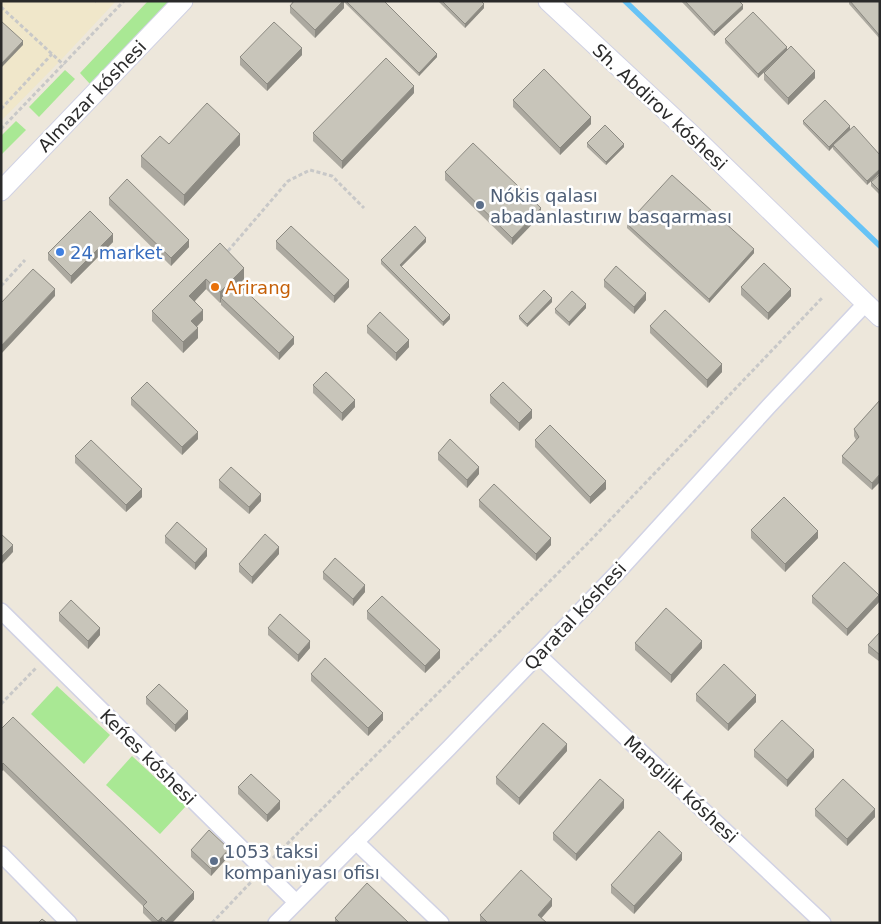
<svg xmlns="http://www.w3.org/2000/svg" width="881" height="924" font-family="'DejaVu Sans',sans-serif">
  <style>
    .education { fill: #f0e7ca }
    .green { fill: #a9e894 }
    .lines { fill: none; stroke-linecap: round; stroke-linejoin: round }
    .stream { stroke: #67c3f6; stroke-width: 5.5 }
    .minor-casing { stroke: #d1d2e4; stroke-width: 18 }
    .tertiary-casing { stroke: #d1d2e4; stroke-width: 21 }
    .path { stroke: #c8c8c8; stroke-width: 3; stroke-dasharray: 4 2.5; stroke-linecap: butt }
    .minor { stroke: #fff; stroke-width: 15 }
    .tertiary { stroke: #fff; stroke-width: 19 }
    .wall { fill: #aca9a0 }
    .shaded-wall { fill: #8c8a82 }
    .building { fill: #c8c5ba; stroke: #8c8a82 }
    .service-dot { fill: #5c6f8a; stroke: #fff; stroke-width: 2 }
    .shop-dot { fill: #3f7fe0; stroke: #fff; stroke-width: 2 }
    .food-dot { fill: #e8710a; stroke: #fff; stroke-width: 2 }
    .labels { text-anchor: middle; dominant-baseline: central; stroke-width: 5; stroke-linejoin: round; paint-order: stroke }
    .street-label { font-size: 18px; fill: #2a2a2a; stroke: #fff }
    .service-label { font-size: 18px; fill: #4e5e75; stroke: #fff; text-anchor: start }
    .shop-label { font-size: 18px; fill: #366cbe; stroke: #fff; text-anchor: start }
    .food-label { font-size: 18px; fill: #c56008; stroke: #fff; text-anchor: start }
  </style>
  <rect width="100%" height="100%" fill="#ede7db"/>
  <!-- education -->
  <polygon class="education" points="1,1 116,1 60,61 1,121"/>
  <!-- green -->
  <g class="green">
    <polygon points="148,1 169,1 90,84 80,73"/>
    <polygon points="65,70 75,79 39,117 29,107"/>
    <polygon points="16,121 26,130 1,155 1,136"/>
    <polygon points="57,686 110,735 84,764 31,714"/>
    <polygon points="132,756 186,806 160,834 106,785"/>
  </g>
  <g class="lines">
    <!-- stream -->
    <polyline class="stream" points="625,1 880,246"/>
    <defs>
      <g id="minor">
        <polyline points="1,611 296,902"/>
        <polyline points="538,655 823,923"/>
        <polyline points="356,842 441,923"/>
        <polyline points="1,854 69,923"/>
        <polyline points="276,923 449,748 617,573 769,406 866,303"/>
      </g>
      <g id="tertiary">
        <polyline points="548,1 692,135 880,317"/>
        <polyline points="1,191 183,1"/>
      </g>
    </defs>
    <!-- minor casing -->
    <use href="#minor" class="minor-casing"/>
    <!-- tertiary casing -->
    <use href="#tertiary" class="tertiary-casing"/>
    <!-- path -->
    <g class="path">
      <polyline points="95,1 96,1"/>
      <polyline points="1,7 64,65"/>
      <polyline points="1,109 52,54"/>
      <polyline points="1,129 124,1"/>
      <polyline points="228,251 288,181 310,170 332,176 364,208"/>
      <polyline points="1,286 25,260"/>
      <polyline points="1,704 36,668"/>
      <polyline points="273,858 588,543 822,298"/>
      <polyline points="212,923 252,881"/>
    </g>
    <!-- minor -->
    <use href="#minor" class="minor"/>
    <!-- tertiary -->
    <use href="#tertiary" class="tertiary"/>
  </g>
  <!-- wall -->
  <g class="wall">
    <polygon points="294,1 384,1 437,57 419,76 344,2 344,8 315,38 290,13 290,6"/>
    <polygon points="438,1 481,1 484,8 465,28"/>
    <polygon points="681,1 739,1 743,9 714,36"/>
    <polygon points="849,1 880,1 880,39 849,4"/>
    <polygon points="725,39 787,47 758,78 725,43"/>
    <polygon points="302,55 267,91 240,65 240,57"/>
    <polygon points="764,73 815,78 788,105 764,80"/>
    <polygon points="414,93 342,169 313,141 313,133"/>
    <polygon points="513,100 591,124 560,155 513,107"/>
    <polygon points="803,121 850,130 880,155 867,185 833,149 833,146 829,151 803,124"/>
    <polygon points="587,143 624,147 606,165 587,147"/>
    <polygon points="169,144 240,145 184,206 141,167 141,156"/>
    <polygon points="445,172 541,215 512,245 445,180"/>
    <polygon points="880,174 880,195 871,186 871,182"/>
    <polygon points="109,198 189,247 171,266 109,205"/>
    <polygon points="627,224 754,253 709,303 627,228"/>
    <polygon points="276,241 349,287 334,303 276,249"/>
    <polygon points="113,242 71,284 48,260 48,253"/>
    <polygon points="426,242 401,267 450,319 443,326 381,264 381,260"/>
    <polygon points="220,243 244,279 239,284 294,344 279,360 221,305 221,302 220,303 206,289 195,301 203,320 197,327 198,338 183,353 152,321 152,311"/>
    <polygon points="604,280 646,300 634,314 604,287"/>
    <polygon points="741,287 791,296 768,320 741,295"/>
    <polygon points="552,302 527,327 519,319 519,316"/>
    <polygon points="586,308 569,326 555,313 555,309"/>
    <polygon points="367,326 409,347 396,361 367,333"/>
    <polygon points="650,326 722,372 707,388 650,333"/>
    <polygon points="313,385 355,407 342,421 313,393"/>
    <polygon points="490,395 532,418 519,431 490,403"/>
    <polygon points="131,398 198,439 182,455 131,405"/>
    <polygon points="880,400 872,490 842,463 842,456 856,440 854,436 854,429"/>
    <polygon points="535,440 606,489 590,504 535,447"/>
    <polygon points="438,453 479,474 467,488 438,460"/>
    <polygon points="75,456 142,497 126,512 75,463"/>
    <polygon points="219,480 261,501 249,514 219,488"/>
    <polygon points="479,500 551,545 536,561 479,507"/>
    <polygon points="751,530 818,538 785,572 751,538"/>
    <polygon points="165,536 207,556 195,570 165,543"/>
    <polygon points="279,554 252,584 239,572 239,564"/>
    <polygon points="323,572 365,592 353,606 323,579"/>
    <polygon points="812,596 879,602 847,636 812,603"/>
    <polygon points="367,611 440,658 425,673 367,619"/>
    <polygon points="59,613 100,635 88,649 59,621"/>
    <polygon points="268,628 310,648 298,662 268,635"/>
    <polygon points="880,632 880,662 868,653 868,645"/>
    <polygon points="635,643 702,648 671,683 635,650"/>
    <polygon points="311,674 383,720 368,736 311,681"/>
    <polygon points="696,694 756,702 728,731 696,701"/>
    <polygon points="146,697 188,719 175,732 146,704"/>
    <polygon points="1,729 194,899 172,923 153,923 143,913 143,906 3,770 1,772"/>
    <polygon points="754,750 814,757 787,787 754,757"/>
    <polygon points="567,751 519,805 496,784 496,777"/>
    <polygon points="238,787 280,809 267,822 238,794"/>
    <polygon points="624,808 576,861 553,840 553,833"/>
    <polygon points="815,809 875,817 847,846 815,816"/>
    <polygon points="191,850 229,856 211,876 191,857"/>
    <polygon points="682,860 634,914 611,893 611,885"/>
    <polygon points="552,906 541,918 547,923 480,923 480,915"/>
    <polygon points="335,918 409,923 335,923"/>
  </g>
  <!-- shaded-wall -->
  <g class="shaded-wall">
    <polygon points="343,1 344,1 344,8 315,38 315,30"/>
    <polygon points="484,4 484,8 465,28 465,24"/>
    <polygon points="743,5 743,9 714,36 714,32"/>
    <polygon points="23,41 23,45 1,68 1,64"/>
    <polygon points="787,47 787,50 758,78 758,74"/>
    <polygon points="302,48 302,55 267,91 267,84"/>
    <polygon points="437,54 437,57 419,76 419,73"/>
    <polygon points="815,71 815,78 788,105 788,98"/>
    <polygon points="414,86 414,93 342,169 342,161"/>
    <polygon points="591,117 591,124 560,155 560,148"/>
    <polygon points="850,126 850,130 829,151 829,147"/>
    <polygon points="240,134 240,145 184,206 184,195"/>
    <polygon points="624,144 624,147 606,165 606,162"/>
    <polygon points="880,169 880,173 867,185 867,181"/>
    <polygon points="541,208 541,215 512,245 512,238"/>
    <polygon points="113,234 113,242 71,284 71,276"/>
    <polygon points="426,238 426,242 400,268 400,265"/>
    <polygon points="189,240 189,247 171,266 171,258"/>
    <polygon points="754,249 754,253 709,303 709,299"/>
    <polygon points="244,268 244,279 223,300 221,298 221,302 220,303 220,292"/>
    <polygon points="206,279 206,289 189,307 189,296"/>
    <polygon points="349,280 349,287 334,303 334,296"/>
    <polygon points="55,289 55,296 1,354 1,346"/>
    <polygon points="791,289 791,296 768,320 768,313"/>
    <polygon points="646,293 646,300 634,314 634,307"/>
    <polygon points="552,298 552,302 527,327 527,324"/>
    <polygon points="586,304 586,308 569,326 569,322"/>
    <polygon points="203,310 203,320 191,332 191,321"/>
    <polygon points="450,315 450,319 443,326 443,322"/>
    <polygon points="198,328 198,338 183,353 183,342"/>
    <polygon points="294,337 294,344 279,360 279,353"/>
    <polygon points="409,340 409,347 396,361 396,353"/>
    <polygon points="722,364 722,372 707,388 707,380"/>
    <polygon points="355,400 355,407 342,421 342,413"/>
    <polygon points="532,410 532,418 519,431 519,423"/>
    <polygon points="198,432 198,439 182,455 182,447"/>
    <polygon points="479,467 479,474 467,488 467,480"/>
    <polygon points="880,474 880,482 872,490 872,483"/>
    <polygon points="606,481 606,489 590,504 590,497"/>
    <polygon points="142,489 142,497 126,512 126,505"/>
    <polygon points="261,494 261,501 249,514 249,507"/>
    <polygon points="818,531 818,538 785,572 785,564"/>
    <polygon points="551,538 551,545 536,561 536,554"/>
    <polygon points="13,545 13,552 1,565 1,557"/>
    <polygon points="279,547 279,554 252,584 252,577"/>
    <polygon points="207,549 207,556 195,570 195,563"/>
    <polygon points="365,585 365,592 353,606 353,599"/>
    <polygon points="879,595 879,602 847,636 847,629"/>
    <polygon points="100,628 100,635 88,649 88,641"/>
    <polygon points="310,641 310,648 298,662 298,655"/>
    <polygon points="702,641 702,648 671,683 671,675"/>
    <polygon points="440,650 440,658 425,673 425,666"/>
    <polygon points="756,695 756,702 728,731 728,724"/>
    <polygon points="188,711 188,719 175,732 175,725"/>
    <polygon points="383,713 383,720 368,736 368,728"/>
    <polygon points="567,744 567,751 519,805 519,798"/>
    <polygon points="814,750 814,757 787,787 787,780"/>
    <polygon points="3,763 3,770 1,772 1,765"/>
    <polygon points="624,800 624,808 576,861 576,854"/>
    <polygon points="280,801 280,809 267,822 267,815"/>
    <polygon points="875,809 875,817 847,846 847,839"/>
    <polygon points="229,849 229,856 211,876 211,869"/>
    <polygon points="682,853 682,860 634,914 634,906"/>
    <polygon points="194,892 194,899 172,923 166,923 166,921"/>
    <polygon points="552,899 552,906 538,922 538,915"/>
    <polygon points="162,917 162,923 158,923 158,921"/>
  </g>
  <!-- building -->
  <g class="building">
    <polygon points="294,1 343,1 315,30 290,6"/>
    <polygon points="346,1 384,1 437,54 419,73"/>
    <polygon points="442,1 481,1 484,4 465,24"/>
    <polygon points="685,1 739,1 743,5 714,32"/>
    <polygon points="850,1 880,1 880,36"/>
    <polygon points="753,12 787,47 758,74 725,39"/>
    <polygon points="1,21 23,41 1,64"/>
    <polygon points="274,22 302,48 267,84 240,57"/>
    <polygon points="791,46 815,71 788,98 764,73"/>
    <polygon points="386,58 414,86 342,161 313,133"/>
    <polygon points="544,69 591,117 560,148 513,100"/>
    <polygon points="825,100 850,126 829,147 803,121"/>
    <polygon points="207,103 240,134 184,195 141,156 160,136 169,144"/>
    <polygon points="605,125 624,144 606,162 587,143"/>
    <polygon points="854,126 880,155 880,169 867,181 833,145"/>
    <polygon points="473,143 541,208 512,238 445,172"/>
    <polygon points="880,174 880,191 871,182"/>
    <polygon points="672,175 754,249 709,299 627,224"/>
    <polygon points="127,179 189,240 171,258 109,198"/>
    <polygon points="90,211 113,234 71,276 48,253"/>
    <polygon points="291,226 349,280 334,296 276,241"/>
    <polygon points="415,226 426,238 400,265 450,315 443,322 381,260"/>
    <polygon points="220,243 244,268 220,292 206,279 189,296 203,310 191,321 198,328 183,342 152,311"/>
    <polygon points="764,263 791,289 768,313 741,287"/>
    <polygon points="616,266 646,293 634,307 604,280"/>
    <polygon points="33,269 55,289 1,346 1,303"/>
    <polygon points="236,282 294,337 279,353 221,298"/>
    <polygon points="544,290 552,298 527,324 519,316"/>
    <polygon points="572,291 586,304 569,322 555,309"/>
    <polygon points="665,310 722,364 707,380 650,326"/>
    <polygon points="380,312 409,340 396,353 367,326"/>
    <polygon points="326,372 355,400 342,413 313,385"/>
    <polygon points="147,382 198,432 182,447 131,398"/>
    <polygon points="503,382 532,410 519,423 490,395"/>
    <polygon points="880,400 880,474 872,483 842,456 859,437 854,429"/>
    <polygon points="550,425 606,481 590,497 535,440"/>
    <polygon points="450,439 479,467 467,480 438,453"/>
    <polygon points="91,440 142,489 126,505 75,456"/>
    <polygon points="231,467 261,494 249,507 219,480"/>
    <polygon points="494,484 551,538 536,554 479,500"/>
    <polygon points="784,497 818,531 785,564 751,530"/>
    <polygon points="177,522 207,549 195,563 165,536"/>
    <polygon points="1,534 13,545 1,557"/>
    <polygon points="265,534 279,547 252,577 239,564"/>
    <polygon points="335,558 365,585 353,599 323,572"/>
    <polygon points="844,562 879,595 847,629 812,596"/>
    <polygon points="382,596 440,650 425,666 367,611"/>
    <polygon points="71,600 100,628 88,641 59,613"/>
    <polygon points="666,608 702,641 671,675 635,643"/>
    <polygon points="280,614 310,641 298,655 268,628"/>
    <polygon points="880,632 880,655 868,645"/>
    <polygon points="325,658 383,713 368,728 311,674"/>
    <polygon points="724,664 756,695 728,724 696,694"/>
    <polygon points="159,684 188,711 175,725 146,697"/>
    <polygon points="13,717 194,892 166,921 162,917 158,921 143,906 147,902 3,763 1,765 1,729"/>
    <polygon points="782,720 814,750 787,780 754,750"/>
    <polygon points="543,723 567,744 519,798 496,777"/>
    <polygon points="251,774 280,801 267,815 238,787"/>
    <polygon points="600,779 624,800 576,854 553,833"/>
    <polygon points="843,779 875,809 847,839 815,809"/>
    <polygon points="209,830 229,849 211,869 191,850"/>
    <polygon points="659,831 682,853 634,906 611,885"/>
    <polygon points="521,870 552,899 538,915 547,923 488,923 480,915"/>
    <polygon points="367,883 409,923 340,923 335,918"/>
    <polygon points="42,919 47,923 38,923"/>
  </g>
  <!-- markers -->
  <g class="service-dot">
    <circle cx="480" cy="205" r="5"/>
    <circle cx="214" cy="861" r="5"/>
  </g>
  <circle class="shop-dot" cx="60" cy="252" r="5"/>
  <circle class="food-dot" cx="215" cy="287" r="5"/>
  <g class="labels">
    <!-- street labels -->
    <g class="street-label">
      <text transform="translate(92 96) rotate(-46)">Almazar kóshesi</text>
      <text transform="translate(660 107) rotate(43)">Sh. Abdirov kóshesi</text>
      <text transform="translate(575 616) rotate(-47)">Qaratal kóshesi</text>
      <text transform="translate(148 757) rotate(45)">Keńes kóshesi</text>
      <text transform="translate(681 789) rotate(43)">Mangilik kóshesi</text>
    </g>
    <!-- service labels -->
    <g class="service-label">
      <text x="490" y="195">Nókis qalası<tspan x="490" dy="21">abadanlastırıw basqarması</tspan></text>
      <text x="224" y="851">1053 taksi<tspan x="224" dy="21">kompaniyası ofisı</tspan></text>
    </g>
    <!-- shop labels -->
    <g class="shop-label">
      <text x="70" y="252">24 market</text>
    </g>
    <!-- food labels -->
    <g class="food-label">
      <text x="225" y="287">Arirang</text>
    </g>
  </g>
  <!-- border -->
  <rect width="881" height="924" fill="none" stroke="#2a2a2a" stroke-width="5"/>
</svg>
